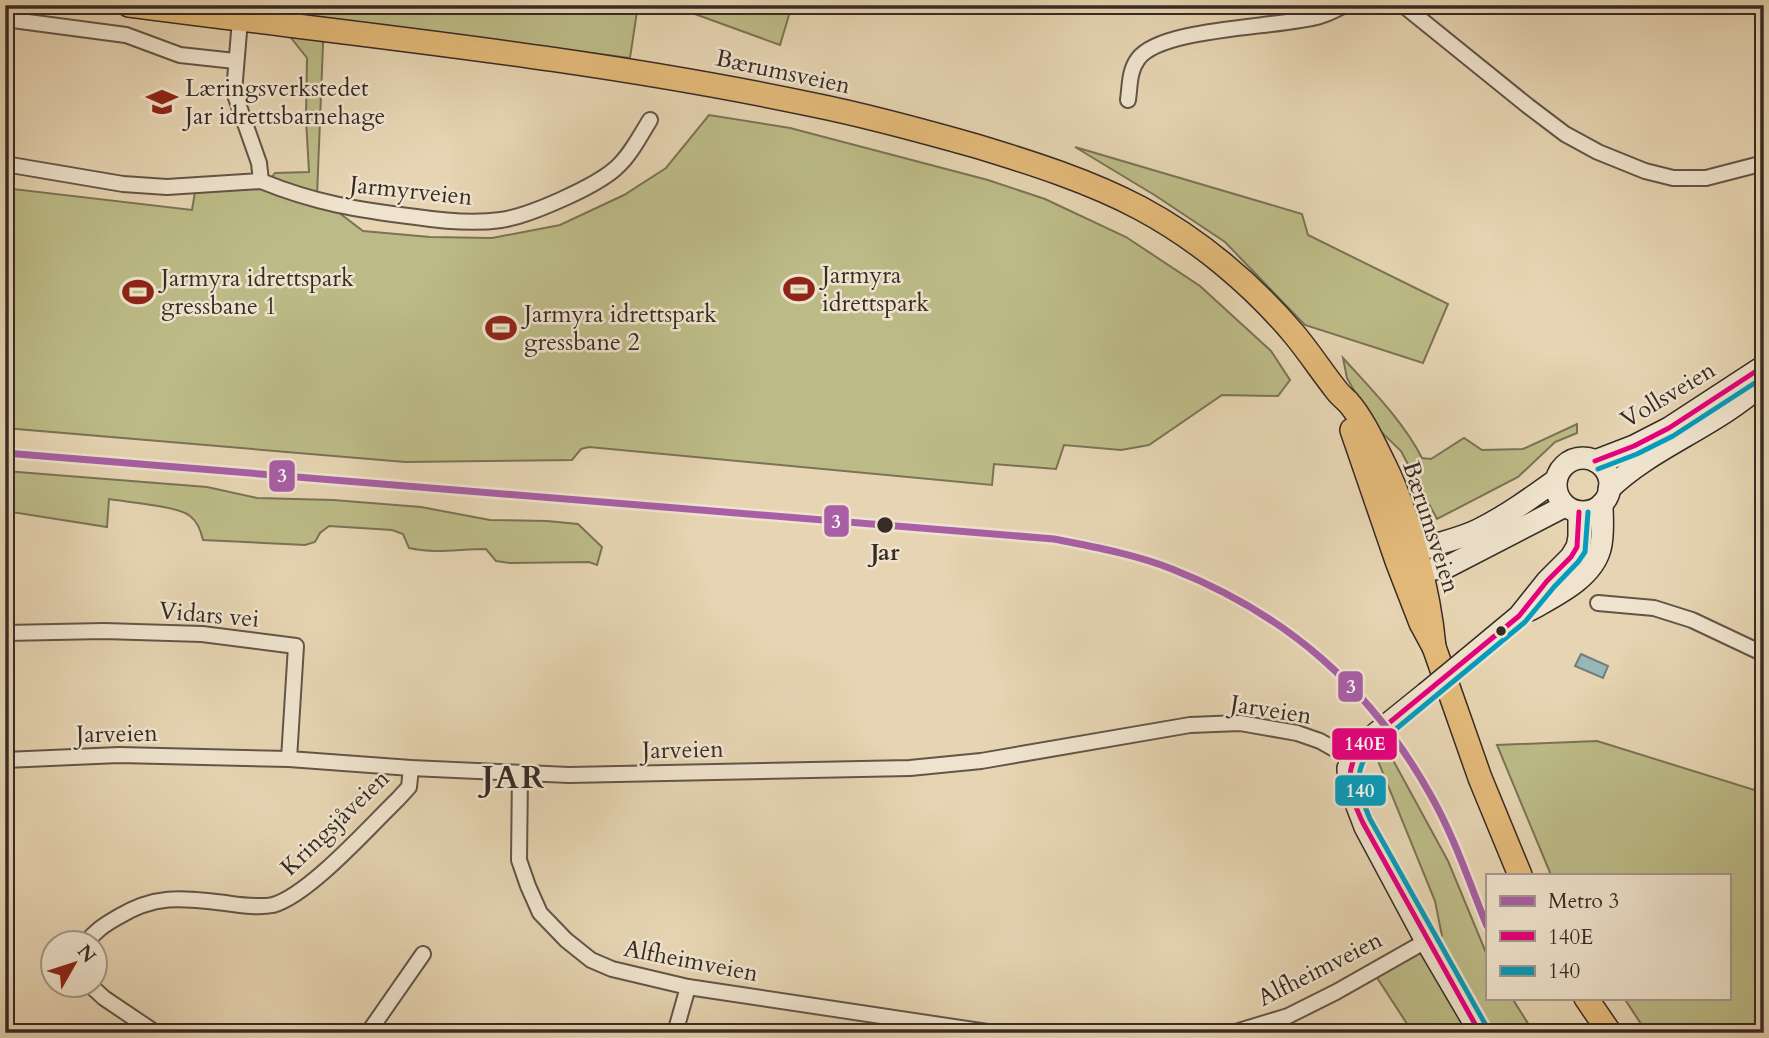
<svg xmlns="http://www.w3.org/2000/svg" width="1769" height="1038" font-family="Cardo,serif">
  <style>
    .green { fill: #bcbb87; stroke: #7a7356; stroke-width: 2 }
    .water { fill: #99b6b6; stroke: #727e7c; stroke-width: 2 }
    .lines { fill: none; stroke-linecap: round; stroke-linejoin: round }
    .street-casing { stroke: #635548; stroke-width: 18 }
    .secondary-casing { stroke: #372b25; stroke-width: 24 }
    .primary-casing { stroke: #372b25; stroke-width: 26 }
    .street { stroke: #efe3cd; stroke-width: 14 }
    .secondary { stroke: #efe3cd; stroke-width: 21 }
    .primary { stroke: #e3ba79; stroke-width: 23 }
    .secondary-bridge-casing { stroke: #372b25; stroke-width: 24; stroke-linecap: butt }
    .secondary-bridge { stroke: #efe3cd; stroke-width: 21 }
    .bus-1-casing { stroke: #efe3cd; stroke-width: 10 }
    .bus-2-casing { stroke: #efe3cd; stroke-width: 10 }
    .bus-1 { stroke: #e5007d; stroke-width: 5 }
    .bus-2 { stroke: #069cbd; stroke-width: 5 }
    .metro-1-casing { stroke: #efe3cd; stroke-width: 12 }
    .metro-1 { stroke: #a85fa5; stroke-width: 7 }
    .stop-dot { fill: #372b25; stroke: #efe3cd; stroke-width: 2.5 }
    .labels { text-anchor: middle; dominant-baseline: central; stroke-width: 5; stroke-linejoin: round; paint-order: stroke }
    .street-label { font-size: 24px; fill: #372b25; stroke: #efe3cd }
    .poi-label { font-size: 24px; fill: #372b25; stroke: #efe3cd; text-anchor: start }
    .stop-label { font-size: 24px; font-weight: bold; fill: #372b25; stroke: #efe3cd }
    .district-label { font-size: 32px; font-weight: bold; letter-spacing: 2px; fill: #372b25; stroke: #efe3cd }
    .line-badge { stroke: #efe3cd; stroke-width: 2.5 }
    .badge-label { font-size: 19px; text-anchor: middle; font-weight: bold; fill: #fff }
  </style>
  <rect width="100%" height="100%" fill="#e6d4b2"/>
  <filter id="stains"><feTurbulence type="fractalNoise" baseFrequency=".00286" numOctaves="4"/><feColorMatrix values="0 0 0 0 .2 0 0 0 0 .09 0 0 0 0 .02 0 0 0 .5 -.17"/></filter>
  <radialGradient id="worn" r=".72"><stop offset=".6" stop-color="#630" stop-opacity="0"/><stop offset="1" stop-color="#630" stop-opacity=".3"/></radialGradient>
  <!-- green -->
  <g class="green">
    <polygon points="265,5 638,5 630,58 324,19 317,196 363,231 430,237 492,238 560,225 624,195 666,168 709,115 790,128 988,180 1045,199 1126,237 1200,286 1271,351 1290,380 1278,396 1222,395 1149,445 1121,450 1064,445 1056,469 994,464 992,485 589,447 581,449 572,460 405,462 5,428 5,188 192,210 195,192 199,190 263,189 275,173 309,172 306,119 307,58"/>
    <polygon points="670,5 792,5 780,45"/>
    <polygon points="1075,147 1302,214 1308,235 1448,304 1423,363 1305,325 1225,242 1156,196"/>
    <path d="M1343 358C1371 389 1403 421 1422 458L1431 459 1464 438 1482 450 1523 449 1577 424V433L1555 442 1518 477 1437 519 1401 451 1372 423 1347 378Z"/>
    <path d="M5 471 207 487 257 498 333 500 421 507 490 520 547 521 578 524 602 547 597 565 589 562 510 563 496 561 486 549C459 549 435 554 409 548L403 534 392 530 329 526 320 533 315 542 305 545 203 540C201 531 198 522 190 516 179 506 126 502 109 499L107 527 5 511Z"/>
    <polygon points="1597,741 1764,793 1764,1033 1647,1033 1624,998 1729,998 1729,875 1551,875 1497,745"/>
    <polygon points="1387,749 1448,861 1487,955 1487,998 1512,998 1534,1033 1413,1033 1372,970 1442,936 1435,901 1376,756"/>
  </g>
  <!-- water -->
  <polygon class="water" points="1581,654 1608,666 1603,678 1575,666"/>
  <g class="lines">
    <defs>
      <g id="street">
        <polyline points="1403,5 1528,106 1565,134 1598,152 1645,171 1673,178 1706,178 1764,163"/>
        <polyline points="5,19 126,35 180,55 235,61"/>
        <path d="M1128 100C1130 86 1129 71 1138 59 1161 27 1279 28 1320 16 1328 14 1337 9 1345 5"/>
        <polyline points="5,164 123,184 167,187 261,181 259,163 234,92 240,20"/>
        <path d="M261 181C315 203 358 210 416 217 443 221 473 224 501 220 529 216 595 187 616 168 630 156 640 136 650 120"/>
        <polyline points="1598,603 1654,608 1692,620 1764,654"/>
        <polyline points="5,633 104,631 202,634 296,646 289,759"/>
        <polyline points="5,760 119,755 289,759 411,768 569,775 910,768 981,761 1190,725 1240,723 1297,733 1320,741 1352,759"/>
        <polyline points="520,773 519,860 528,886 540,913 566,940 591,960 612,969 688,987 994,1033"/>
        <path d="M85 944C95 931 104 925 118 917 156 894 182 898 225 903 240 905 258 908 273 905 309 895 370 826 398 799L409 787 411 768"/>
        <polyline points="91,986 104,998 156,1033"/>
        <polyline points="368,1033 423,954"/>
        <polyline points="675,1033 688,987"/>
        <polyline points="1232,1033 1288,1016 1336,992 1426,941"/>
      </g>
      <g id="secondary">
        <circle cx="1583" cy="485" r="27"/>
        <polyline points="1595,461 1634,446 1669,428 1764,366"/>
        <path d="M1609 489C1655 445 1716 427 1764 382"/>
        <path d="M1402 558C1426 544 1454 542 1478 530 1506 516 1531 498 1556 480"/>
        <polyline points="1405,565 1420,572 1449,566 1565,506"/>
        <path d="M1530 610C1554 596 1592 579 1600 549 1604 535 1602 519 1602 504"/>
        <polyline points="1466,660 1519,616 1547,581 1571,557 1577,547 1579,537 1579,512"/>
        <polyline points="1426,693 1363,744 1348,768 1349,785 1365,827 1426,941 1480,1033"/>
      </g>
      <g id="primary">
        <path d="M129 5C358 35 588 57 814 105 869 116 923 131 976 146 1032 163 1089 181 1140 208 1198 239 1252 284 1294 334 1309 352 1322 372 1337 391 1340 395 1344 398 1348 402 1363 419 1374 444 1384 464 1409 515 1429 591 1434 647"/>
        <polyline points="1352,430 1397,561 1421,623 1434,647 1480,778 1520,875"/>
        <polyline points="1586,998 1610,1033"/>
      </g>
    </defs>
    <!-- street casing -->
    <use href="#street" class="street-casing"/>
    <!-- secondary casing -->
    <use href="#secondary" class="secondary-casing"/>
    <!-- primary casing -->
    <use href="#primary" class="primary-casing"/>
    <!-- street -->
    <use href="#street" class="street"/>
    <!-- secondary -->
    <use href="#secondary" class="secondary"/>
    <!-- primary -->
    <use href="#primary" class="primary"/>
    <defs>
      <polyline id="secondary-bridge" points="1426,693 1466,660"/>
    </defs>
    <!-- secondary-bridge casing -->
    <use href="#secondary-bridge" class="secondary-bridge-casing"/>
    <!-- secondary-bridge -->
    <use href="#secondary-bridge" class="secondary-bridge"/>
    <defs>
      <g id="bus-1">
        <polyline points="1595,461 1634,446 1669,428 1764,366"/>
        <path d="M1480 1033 1363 823C1349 794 1341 766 1367 741L1519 616 1547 581 1571 557 1577 547 1579 512"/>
      </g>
      <g id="bus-2">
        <polyline points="1598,469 1637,454 1673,436 1764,377"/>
        <path d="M1488 1029 1370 819C1359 793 1351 770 1373 748L1525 622 1554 587 1578 562 1585 552 1588 512"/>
      </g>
    </defs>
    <!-- bus-1 casing -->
    <use href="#bus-1" class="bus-1-casing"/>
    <!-- bus-2 casing -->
    <use href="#bus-2" class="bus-2-casing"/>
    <!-- bus-1 -->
    <use href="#bus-1" class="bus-1"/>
    <!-- bus-2 -->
    <use href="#bus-2" class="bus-2"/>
    <defs>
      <path id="metro-1" d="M5 453 1054 539C1094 547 1134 554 1172 569 1286 614 1370 687 1430 794 1454 836 1469 882 1487 926"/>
    </defs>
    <!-- metro-1 casing -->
    <use href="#metro-1" class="metro-1-casing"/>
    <!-- metro-1 -->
    <use href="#metro-1" class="metro-1"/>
  </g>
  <!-- icons -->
  <defs>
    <symbol id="school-bare" viewBox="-9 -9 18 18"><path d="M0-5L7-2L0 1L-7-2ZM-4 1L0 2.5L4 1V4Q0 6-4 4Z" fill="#8f2418" stroke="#efe3cd" stroke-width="2.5" paint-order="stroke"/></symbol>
    <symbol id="stadium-bare" viewBox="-9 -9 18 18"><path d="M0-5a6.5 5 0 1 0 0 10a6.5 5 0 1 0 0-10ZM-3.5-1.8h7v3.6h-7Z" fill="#8f2418" stroke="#efe3cd" stroke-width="2.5" paint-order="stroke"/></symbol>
  </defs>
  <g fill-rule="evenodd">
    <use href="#school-bare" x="140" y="80" width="44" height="44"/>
    <use href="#stadium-bare" x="777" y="267" width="44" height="44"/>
    <use href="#stadium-bare" x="116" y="270" width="44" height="44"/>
    <use href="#stadium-bare" x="479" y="306" width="44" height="44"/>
  </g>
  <!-- markers -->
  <g class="stop-dot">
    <circle cx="885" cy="525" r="9"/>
    <circle cx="1501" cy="631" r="6"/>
  </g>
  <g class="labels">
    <!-- street labels -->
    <g class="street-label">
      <text transform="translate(783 72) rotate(12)">Bærumsveien</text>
      <text transform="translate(411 191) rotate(6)">Jarmyrveien</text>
      <text transform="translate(1668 395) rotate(-31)">Vollsveien</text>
      <text transform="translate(1431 527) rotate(72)">Bærumsveien</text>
      <text transform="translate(209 615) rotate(5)">Vidars vei</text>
      <text transform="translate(1271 710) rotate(9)">Jarveien</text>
      <text transform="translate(117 734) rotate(-1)">Jarveien</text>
      <text transform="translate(683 750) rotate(-1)">Jarveien</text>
      <text transform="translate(335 823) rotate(-44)">Kringsjåveien</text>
      <text transform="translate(691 961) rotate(11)">Alfheimveien</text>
      <text transform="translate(1320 969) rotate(-27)">Alfheimveien</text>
    </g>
    <!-- poi labels -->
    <g class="poi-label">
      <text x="185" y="88">Læringsverkstedet<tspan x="185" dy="28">Jar idrettsbarnehage</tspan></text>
      <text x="822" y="275">Jarmyra<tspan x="822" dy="28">idrettspark</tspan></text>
      <text x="161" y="278">Jarmyra idrettspark<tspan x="161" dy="28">gressbane 1</tspan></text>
      <text x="524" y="314">Jarmyra idrettspark<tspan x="524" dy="28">gressbane 2</tspan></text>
    </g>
    <!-- stop labels -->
    <g class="stop-label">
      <text x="885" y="552">Jar</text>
    </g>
    <!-- district labels -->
    <g class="district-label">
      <text x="514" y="778">JAR</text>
    </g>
  </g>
  <g class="line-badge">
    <rect x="268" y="459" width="28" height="34" rx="7" fill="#a85fa5"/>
    <rect x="823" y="504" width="27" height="34" rx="7" fill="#a85fa5"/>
    <rect x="1337" y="670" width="27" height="33" rx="7" fill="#a85fa5"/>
    <rect x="1331" y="727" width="67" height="34" rx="7" fill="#e5007d"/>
    <rect x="1334" y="774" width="53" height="33" rx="7" fill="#069cbd"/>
  </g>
  <g class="badge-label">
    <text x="282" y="482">3</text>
    <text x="836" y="528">3</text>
    <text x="1351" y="693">3</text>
    <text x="1365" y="750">140E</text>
    <text x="1360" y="797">140</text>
  </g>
  <!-- margin -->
  <rect width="1769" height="1038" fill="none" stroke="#e6d4b2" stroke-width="28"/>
  <rect x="7" y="7" width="1755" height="1024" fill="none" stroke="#372b25" stroke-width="3.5"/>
  <rect x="14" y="14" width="1741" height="1010" fill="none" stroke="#372b25" stroke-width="2"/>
  <!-- legend -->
  <rect x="1486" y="874" width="245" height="126" fill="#efe3cd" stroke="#a5998a" stroke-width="2"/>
  <rect x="1500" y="896" width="35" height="10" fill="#a85fa5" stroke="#a5998a" stroke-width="2"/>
  <text x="1548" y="908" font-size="21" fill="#372b25">Metro 3</text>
  <rect x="1500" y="931" width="35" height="10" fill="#e5007d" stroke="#a5998a" stroke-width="2"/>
  <text x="1548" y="944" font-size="21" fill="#372b25">140E</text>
  <rect x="1500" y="966" width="35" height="10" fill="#069cbd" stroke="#a5998a" stroke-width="2"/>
  <text x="1548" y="978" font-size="21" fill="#372b25">140</text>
  <!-- north arrow -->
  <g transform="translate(74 964) rotate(51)"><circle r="33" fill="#efe3cd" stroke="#a5998a" stroke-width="2"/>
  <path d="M0-5L12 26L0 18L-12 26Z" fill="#8f2418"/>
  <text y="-10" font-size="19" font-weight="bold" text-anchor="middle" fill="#372b25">N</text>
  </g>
  <rect width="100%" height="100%" filter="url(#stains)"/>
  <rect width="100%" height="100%" fill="url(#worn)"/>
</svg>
